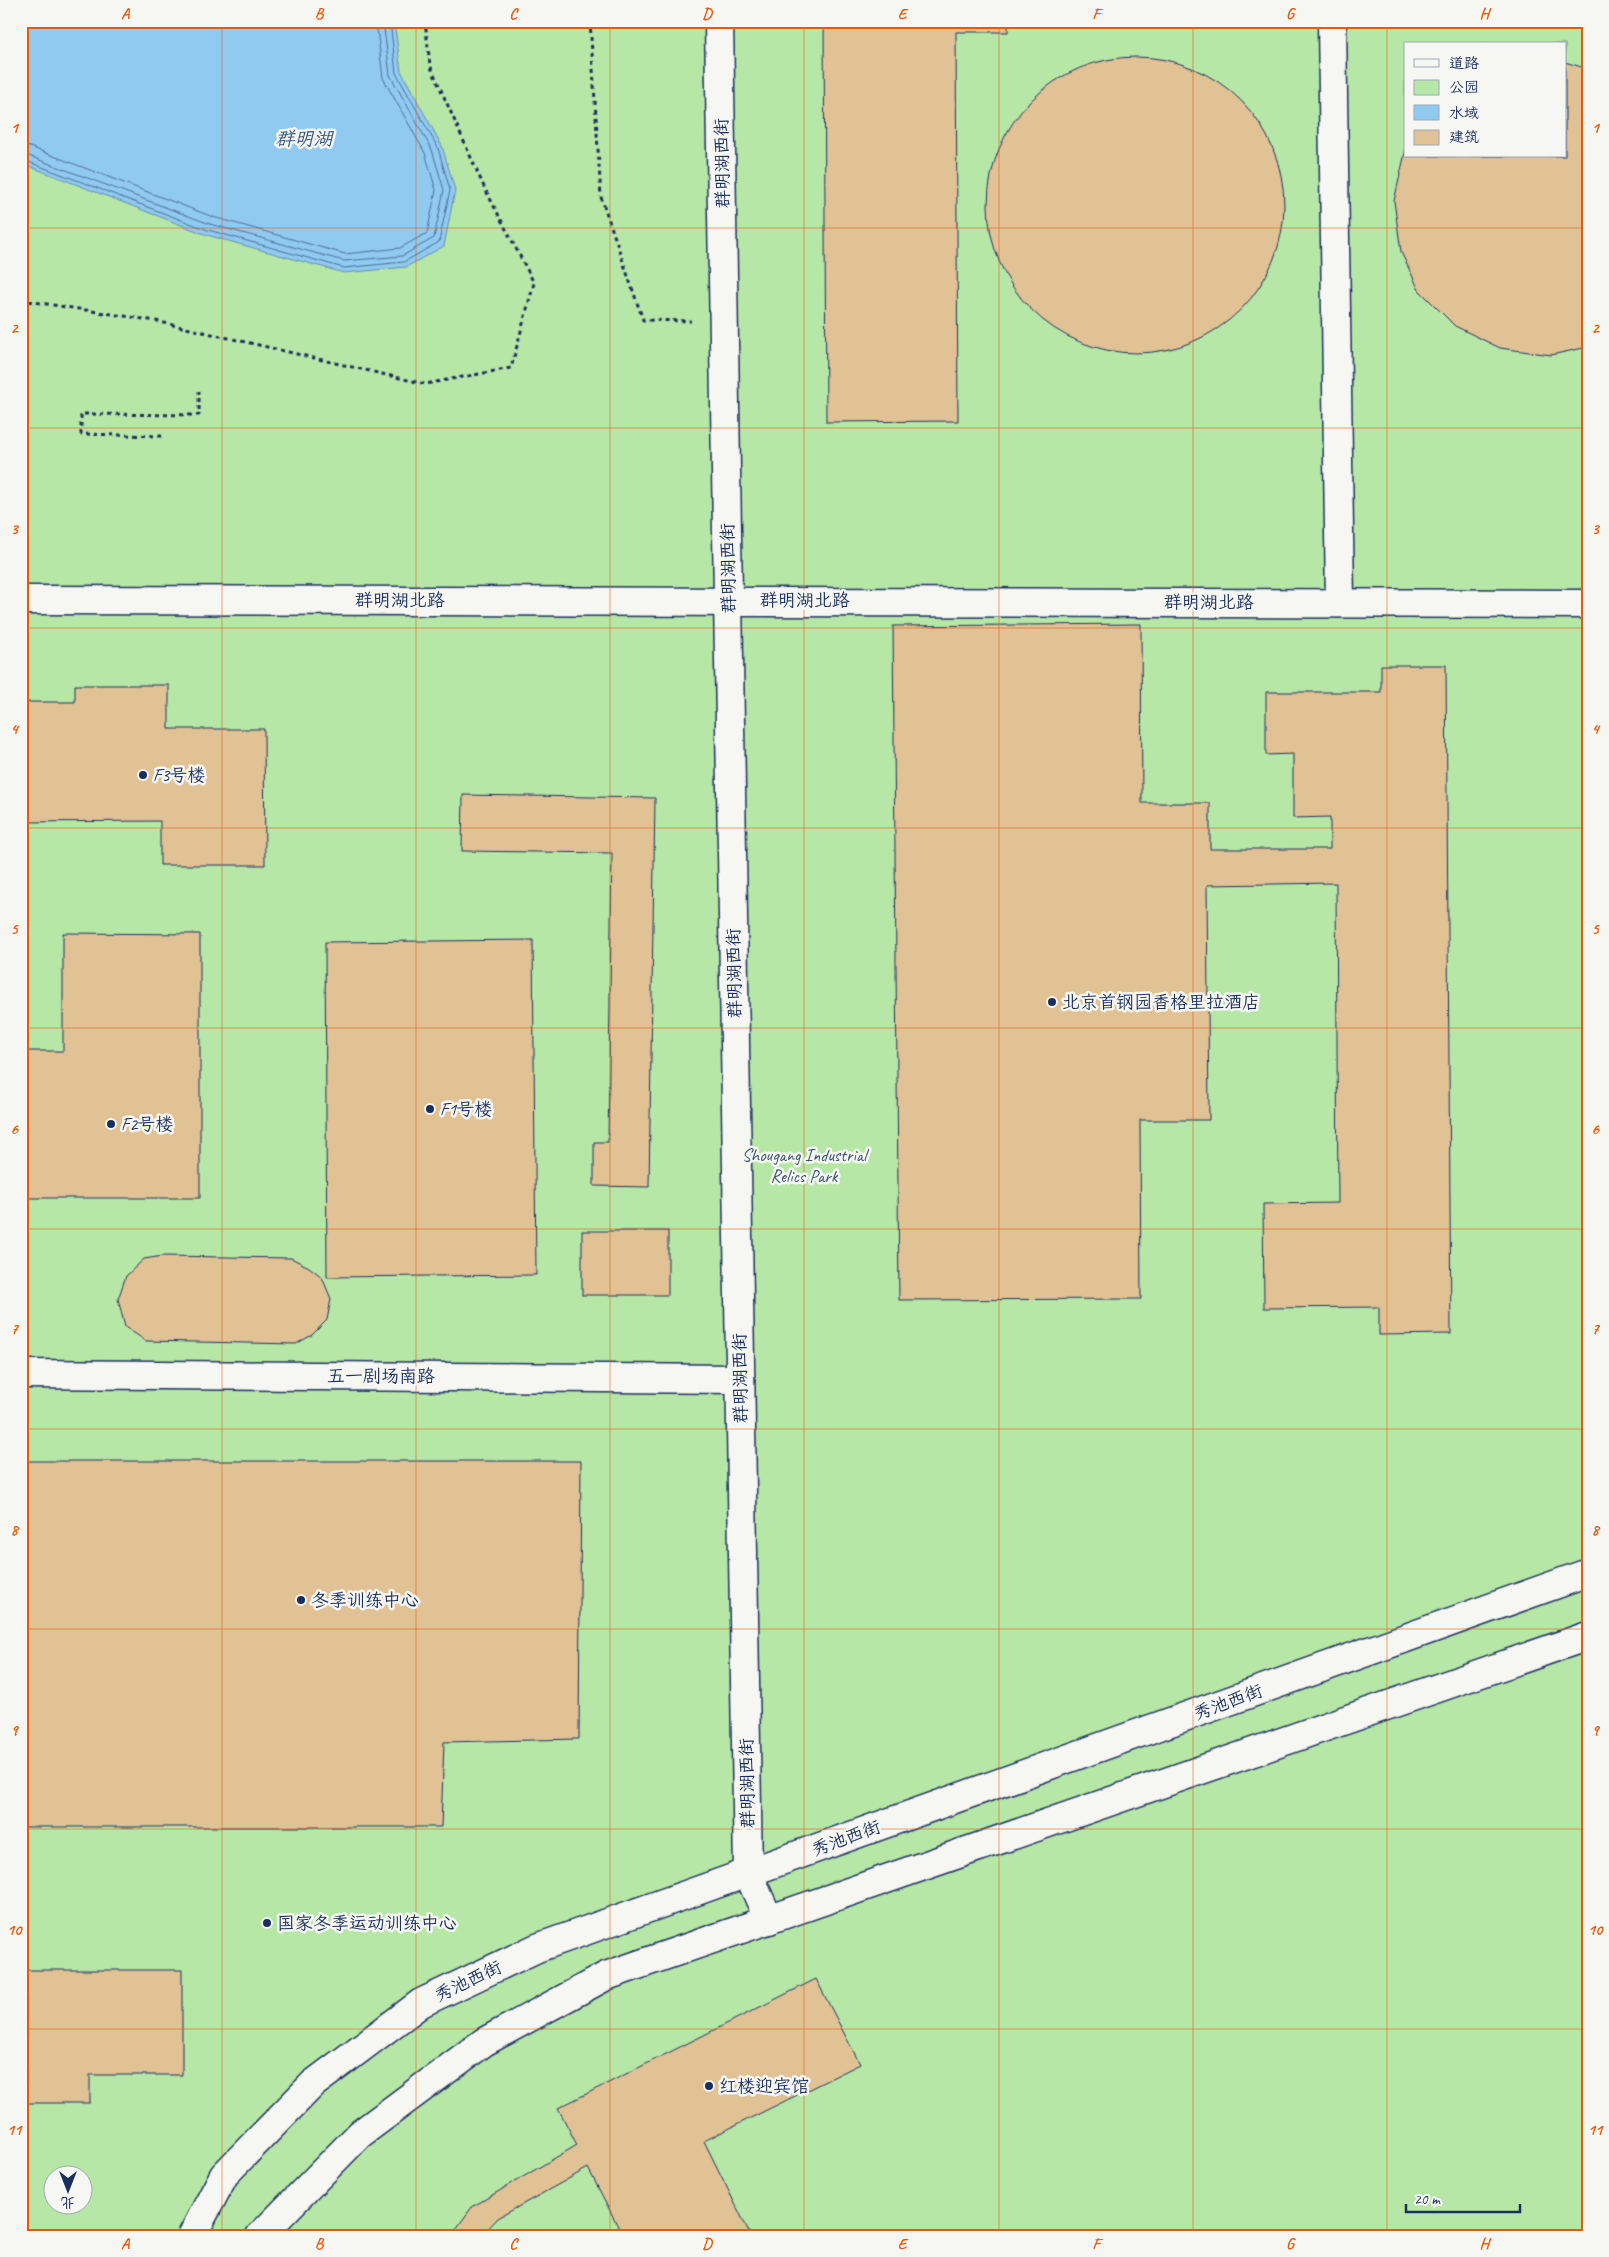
<svg xmlns="http://www.w3.org/2000/svg" width="1609" height="2257" font-family="Caveat,'LXGW WenKai TC',sans-serif">
  <style>
    .green { fill: #b7e7a6; stroke: #698b82; fill-rule: evenodd }
    .water { fill: #91caf0; stroke: #628cb6 }
    .lines { fill: none; stroke-linecap: round; stroke-linejoin: round }
    .shore { stroke: #4a6d98; stroke-width: 1 }
    .building { fill: #e1c294; stroke: #1b2f5e }
    .minor-casing { stroke: #1b2f5e; stroke-width: 31 }
    .path { stroke: #1b2f5e; stroke-width: 3; stroke-dasharray: 4 4; stroke-linecap: butt }
    .minor { stroke: #f6f6f2; stroke-width: 28 }
    .grid { fill: none; stroke: #e8590c; stroke-width: 1; stroke-opacity: 0.55 }
    .poi-dot { fill: #1b2f5e; stroke: #f6f6f2; stroke-width: 2 }
    .labels { text-anchor: middle; dominant-baseline: central; stroke-width: 5; stroke-linejoin: round; paint-order: stroke }
    .street-label { font-size: 18px; fill: #1b2f5e; stroke: #f6f6f2 }
    .poi-label { font-size: 18px; fill: #1b2f5e; stroke: #f6f6f2; text-anchor: start }
    .park-label { font-size: 18px; fill: #3a546c; stroke: #f6f6f2 }
    .water-label { font-size: 19px; font-style: italic; fill: #385682; stroke: #f6f6f2 }
    .neatline { fill: none; stroke: #e8590c; stroke-width: 2 }
    .grid-label { font-size: 16px; text-anchor: middle; font-weight: bold; fill: #e8590c }
  </style>
  <rect width="100%" height="100%" fill="#f2ecdf"/>
  <filter id="ink" filterUnits="userSpaceOnUse"><feTurbulence type="fractalNoise" baseFrequency=".02" numOctaves="2"/><feDisplacementMap in="SourceGraphic" scale="10" xChannelSelector="R" yChannelSelector="G"/><feConvolveMatrix kernelMatrix="1 2 1 2 8 2 1 2 1" color-interpolation-filters="sRGB"/></filter>
  <g filter="url(#ink)">
    <!-- green -->
    <path class="green" d="M21 21H1588V2236H21ZM1405 44H1565V156H1405ZM52 2174H82V2204H52Z"/>
    <!-- water -->
    <polygon class="water" points="21,21 394,21 401,71 442,146 455,190 444,246 406,267 344,273 207,235 21,163"/>
    <g class="lines">
      <!-- shore -->
      <g class="shore">
        <polyline points="21,145 30,147 213,217 345,254 400,248 427,233 436,190 425,153 383,78 376,21"/>
        <polyline points="21,153 210,224 344,261 402,256 434,238 444,190 432,150 390,75 383,21"/>
        <polyline points="21,159 208,230 344,268 404,262 439,242 450,190 438,148 396,73 390,21"/>
      </g>
    </g>
    <!-- building -->
    <g class="building">
      <polygon points="824,21 1008,21 1008,32 956,32 958,421 826,422"/>
      <circle cx="1136" cy="205" r="148"/>
      <polygon points="1565,62 1588,69 1588,347 1551,355 1500,348 1455,326 1419,290 1401,252 1394,201 1405,153 1405,156 1565,156"/>
      <polygon points="1141,624 1142,803 1210,803 1210,849 1330,849 1330,817 1293,818 1293,754 1266,755 1266,692 1381,692 1381,665 1446,665 1451,1334 1379,1335 1379,1307 1264,1308 1263,1204 1338,1203 1336,883 1207,885 1209,1120 1140,1120 1141,1299 899,1300 893,626"/>
      <polygon points="75,685 169,685 169,729 264,729 265,865 160,865 160,821 21,822 21,702 75,702"/>
      <polygon points="463,795 655,798 649,1187 594,1186 594,1142 608,1142 612,853 462,851"/>
      <polygon points="63,933 200,934 200,1198 21,1198 21,1051 63,1051"/>
      <polygon points="533,940 536,1275 327,1277 325,942"/>
      <rect x="582" y="1231" width="86" height="64"/>
      <polygon points="163,1256 291,1258 309,1267 322,1277 331,1299 327,1320 312,1335 296,1344 146,1341 125,1327 118,1299 126,1276 144,1259"/>
      <polygon points="21,1461 581,1461 579,1739 444,1742 441,1827 21,1827"/>
      <polygon points="26,1970 182,1970 182,2075 90,2075 90,2103 26,2103"/>
      <polygon points="816,1979 860,2064 704,2141 751,2236 623,2236 588,2168 498,2218 481,2236 454,2236 456,2229 472,2207 577,2145 558,2108"/>
    </g>
    <g class="lines">
      <defs>
        <g id="minor">
          <polyline points="719,21 748,1873 769,1920"/>
          <polyline points="1332,21 1340,603"/>
          <polyline points="21,600 1588,604"/>
          <polyline points="21,1374 740,1379"/>
          <polyline points="192,2236 224,2175 313,2084 421,2003 537,1948 1588,1573"/>
          <polyline points="260,2236 360,2134 484,2042 606,1976 1588,1636"/>
        </g>
      </defs>
      <!-- minor casing -->
      <use href="#minor" class="minor-casing"/>
      <!-- path -->
      <g class="path">
        <polyline points="590,21 601,197 643,320 691,321"/>
        <polyline points="21,300 156,321 425,384 511,368 534,283 484,187 430,65 425,21"/>
        <polyline points="162,436 81,434 81,414 199,415 199,391"/>
      </g>
      <!-- minor -->
      <use href="#minor" class="minor"/>
    </g>
  </g>
  <!-- grid -->
  <path class="grid" d="M222 21V2236M416 21V2236M610 21V2236M804 21V2236M999 21V2236M1193 21V2236M1387 21V2236M21 228H1588M21 428H1588M21 628H1588M21 828H1588M21 1028H1588M21 1229H1588M21 1429H1588M21 1629H1588M21 1829H1588M21 2029H1588"/>
  <!-- markers -->
  <g class="poi-dot">
    <circle cx="143" cy="775" r="5"/>
    <circle cx="1052" cy="1002" r="5"/>
    <circle cx="430" cy="1109" r="5"/>
    <circle cx="111" cy="1124" r="5"/>
    <circle cx="301" cy="1600" r="5"/>
    <circle cx="267" cy="1923" r="5"/>
    <circle cx="709" cy="2086" r="5"/>
  </g>
  <g class="labels">
    <!-- street labels -->
    <g class="street-label">
      <text transform="translate(722 163) rotate(-91)">群明湖西街</text>
      <text transform="translate(728 568) rotate(-91)">群明湖西街</text>
      <text x="400" y="600">群明湖北路</text>
      <text x="805" y="600">群明湖北路</text>
      <text x="1209" y="602">群明湖北路</text>
      <text transform="translate(734 973) rotate(-91)">群明湖西街</text>
      <text x="381" y="1376">五一剧场南路</text>
      <text transform="translate(740 1378) rotate(-91)">群明湖西街</text>
      <text transform="translate(1228 1702) rotate(-20)">秀池西街</text>
      <text transform="translate(747 1783) rotate(-91)">群明湖西街</text>
      <text transform="translate(846 1838) rotate(-20)">秀池西街</text>
      <text transform="translate(468 1981) rotate(-25)">秀池西街</text>
    </g>
    <!-- poi labels -->
    <g class="poi-label">
      <text x="153" y="775">F3号楼</text>
      <text x="1062" y="1002">北京首钢园香格里拉酒店</text>
      <text x="440" y="1109">F1号楼</text>
      <text x="121" y="1124">F2号楼</text>
      <text x="311" y="1600">冬季训练中心</text>
      <text x="277" y="1923">国家冬季运动训练中心</text>
      <text x="719" y="2086">红楼迎宾馆</text>
    </g>
    <!-- park labels -->
    <g class="park-label">
      <text x="804" y="1155">Shougang Industrial<tspan x="804" dy="21">Relics Park</tspan></text>
    </g>
    <!-- water labels -->
    <g class="water-label">
      <text x="304" y="139">群明湖</text>
    </g>
  </g>
  <!-- margin -->
  <rect width="1609" height="2257" fill="none" stroke="#f6f6f2" stroke-width="55"/>
  <!-- legend -->
  <rect x="1404" y="42" width="162" height="115" fill="#f6f6f2" stroke="#9ea6b7"/>
  <rect x="1414" y="59" width="25" height="8" fill="#f6f6f2" stroke="#9ea6b7"/>
  <text x="1449" y="68" font-size="15" fill="#1b2f5e">道路</text>
  <rect x="1414" y="80" width="25" height="15" fill="#b7e7a6" stroke="#9ea6b7"/>
  <text x="1449" y="92" font-size="15" fill="#1b2f5e">公园</text>
  <rect x="1414" y="105" width="25" height="15" fill="#91caf0" stroke="#9ea6b7"/>
  <text x="1449" y="118" font-size="15" fill="#1b2f5e">水域</text>
  <rect x="1414" y="130" width="25" height="15" fill="#e1c294" stroke="#9ea6b7"/>
  <text x="1449" y="142" font-size="15" fill="#1b2f5e">建筑</text>
  <!-- north arrow -->
  <g transform="translate(68 2190) rotate(180)"><circle r="24" fill="#f6f6f2" stroke="#9ea6b7"/>
  <path d="M0-4L9 19L0 12L-9 19Z" fill="#1b2f5e"/>
  <text y="-8" font-size="14" font-weight="bold" text-anchor="middle" fill="#1b2f5e">北</text>
  </g>
  <!-- scale -->
  <path d="M1406 2204v8h114v-8" fill="none" stroke="#1b2f5e" stroke-width="2.5"/>
  <text x="1414" y="2204" font-size="15" fill="#1b2f5e" stroke="#f6f6f2" stroke-width="4" paint-order="stroke">20 m</text>
  <rect x="28" y="28" width="1554" height="2202" class="neatline"/>
  <g class="grid-label">
    <text x="125" y="19">A</text>
    <text x="319" y="19">B</text>
    <text x="513" y="19">C</text>
    <text x="707" y="19">D</text>
    <text x="902" y="19">E</text>
    <text x="1096" y="19">F</text>
    <text x="1290" y="19">G</text>
    <text x="1484" y="19">H</text>
    <text x="14" y="133">1</text>
    <text x="1595" y="133">1</text>
    <text x="14" y="333">2</text>
    <text x="1595" y="333">2</text>
    <text x="14" y="534">3</text>
    <text x="1595" y="534">3</text>
    <text x="14" y="734">4</text>
    <text x="1595" y="734">4</text>
    <text x="14" y="934">5</text>
    <text x="1595" y="934">5</text>
    <text x="14" y="1134">6</text>
    <text x="1595" y="1134">6</text>
    <text x="14" y="1334">7</text>
    <text x="1595" y="1334">7</text>
    <text x="14" y="1535">8</text>
    <text x="1595" y="1535">8</text>
    <text x="14" y="1735">9</text>
    <text x="1595" y="1735">9</text>
    <text x="14" y="1935">10</text>
    <text x="1595" y="1935">10</text>
    <text x="14" y="2135">11</text>
    <text x="1595" y="2135">11</text>
    <text x="125" y="2249">A</text>
    <text x="319" y="2249">B</text>
    <text x="513" y="2249">C</text>
    <text x="707" y="2249">D</text>
    <text x="902" y="2249">E</text>
    <text x="1096" y="2249">F</text>
    <text x="1290" y="2249">G</text>
    <text x="1484" y="2249">H</text>
  </g>
</svg>
